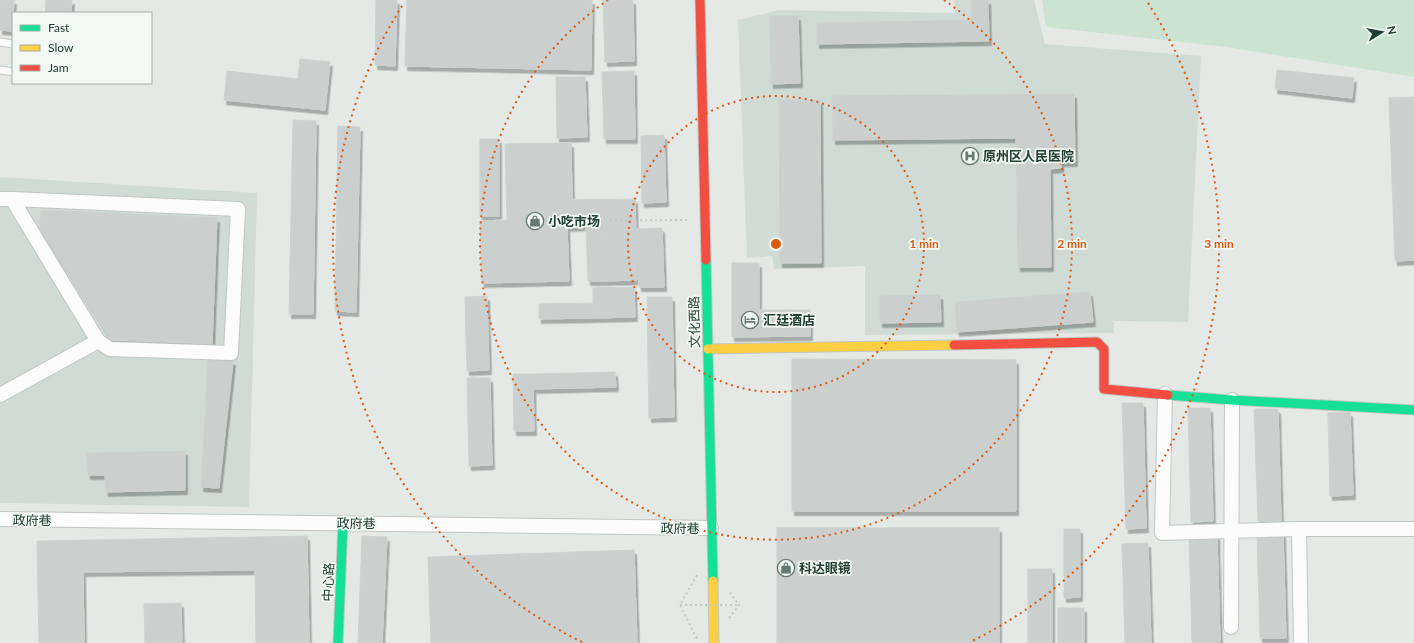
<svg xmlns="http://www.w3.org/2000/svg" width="1414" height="643" font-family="Lato,'Noto Sans SC',sans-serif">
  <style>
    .built { fill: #d1dbd6 }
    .green { fill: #cce3d1 }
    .building { fill: #cbd0ce; stroke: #ccd2cf; filter: url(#shadow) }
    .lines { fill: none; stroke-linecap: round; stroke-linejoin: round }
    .lane-casing { stroke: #c1c6c3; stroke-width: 9 }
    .street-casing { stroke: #c1c6c3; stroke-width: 16 }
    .fast-casing { stroke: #bfc7c3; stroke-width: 11 }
    .slow-casing { stroke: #bfc7c3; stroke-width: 11 }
    .jam-casing { stroke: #bfc7c3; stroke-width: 11 }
    .path { stroke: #c0cac5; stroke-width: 2; stroke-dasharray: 2 3; stroke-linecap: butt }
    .lane { stroke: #fbfcfb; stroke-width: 7 }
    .street { stroke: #fbfcfb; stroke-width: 14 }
    .fast { stroke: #16e098; stroke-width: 9 }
    .slow { stroke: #ffcf43; stroke-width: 9 }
    .jam { stroke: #f24e42; stroke-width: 9 }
    .path-bridge { stroke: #c0cac5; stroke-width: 2; stroke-dasharray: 2 3; stroke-linecap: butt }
    .ring { fill: none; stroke: #de580e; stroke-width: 2; stroke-dasharray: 2 4 }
    .labels { text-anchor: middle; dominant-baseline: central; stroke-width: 3.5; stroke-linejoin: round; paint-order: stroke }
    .poi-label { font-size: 13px; font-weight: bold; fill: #213e33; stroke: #f2f9f4; text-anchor: start }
    .street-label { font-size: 13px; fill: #213e33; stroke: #f2f9f4 }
    .centre { fill: #de580e; stroke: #f2f9f4; stroke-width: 2 }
    .ring-label { font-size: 12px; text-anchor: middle; font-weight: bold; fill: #de580e; stroke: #f2f9f4; stroke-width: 3.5; stroke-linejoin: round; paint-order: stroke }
  </style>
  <defs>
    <filter id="shadow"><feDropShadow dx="2.5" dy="4.5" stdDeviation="0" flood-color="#0004"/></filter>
  </defs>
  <rect width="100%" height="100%" fill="#e4e9e6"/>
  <!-- built -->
  <g class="built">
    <polygon points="954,0 1034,0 1045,44 1201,56 1188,322 1114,321 1114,333 865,335 865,266 774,269 772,256 747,258 738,20 779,10 955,13"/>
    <polygon points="0,177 257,193 249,507 0,503"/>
  </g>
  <!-- green -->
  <polygon class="green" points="1042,0 1414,0 1414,77 1226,47 1046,27"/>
  <!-- building -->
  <g class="building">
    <polygon points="0,0 14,0 12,31 0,30"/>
    <polygon points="46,0 72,0 71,13 45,13"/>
    <polygon points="376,0 397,0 395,66 375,65"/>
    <polygon points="407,0 592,0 591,70 405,66"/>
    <polygon points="603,0 633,0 634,61 605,62"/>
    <polygon points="971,0 988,0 989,41 817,44 817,23 971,20"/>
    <polygon points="770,16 798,16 800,83 771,84"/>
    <polygon points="300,59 330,62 325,110 295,107"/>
    <polygon points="1277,70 1354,78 1352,98 1275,89"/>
    <polygon points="227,71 298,79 295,107 224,100"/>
    <polygon points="634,71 635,139 604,139 602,72"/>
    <polygon points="556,77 585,77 587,137 557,138"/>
    <polygon points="1074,94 1075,162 1061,162 1061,168 1050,169 1051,267 1018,267 1016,138 833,140 832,96"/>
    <polygon points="1414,97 1414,260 1395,261 1389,98"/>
    <polygon points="779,100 820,100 821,263 780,263"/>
    <polygon points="293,120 316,121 313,314 289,314"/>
    <polygon points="338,126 360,127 356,312 335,311"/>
    <polygon points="664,135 666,202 642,203 641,136"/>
    <rect x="480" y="139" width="19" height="77"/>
    <polygon points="571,143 572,200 635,199 637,280 603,281 602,226 567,227 569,281 482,283 480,221 507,220 505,144"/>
    <polygon points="41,210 217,218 212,344 111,340 40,228"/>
    <polygon points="602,226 603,281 588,281 586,227"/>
    <polygon points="662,228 664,287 639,287 637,229"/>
    <polygon points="732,263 759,263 759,310 810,310 810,336 732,337"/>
    <polygon points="634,287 635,317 593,318 593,288"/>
    <polygon points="1090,292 1093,322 957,332 955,302"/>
    <polygon points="940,295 941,322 880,323 880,296"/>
    <polygon points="487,296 489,370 467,371 465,297"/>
    <polygon points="647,297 672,297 674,417 649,418"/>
    <polygon points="593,303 593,318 539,319 539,304"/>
    <polygon points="792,359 1016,360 1016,511 792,511"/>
    <polygon points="208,360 233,361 219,488 201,487"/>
    <polygon points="615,372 616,387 533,389 533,374"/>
    <polygon points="513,374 533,374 534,431 514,431"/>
    <polygon points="467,378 490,378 492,465 469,466"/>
    <polygon points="1122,403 1143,403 1146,528 1126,529"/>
    <polygon points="1188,408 1210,408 1213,521 1191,522"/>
    <polygon points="1254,409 1278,409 1281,521 1258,521"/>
    <polygon points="1350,412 1353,495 1330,496 1328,413"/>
    <polygon points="185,451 185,490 106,492 105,475 88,475 87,453"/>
    <rect x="777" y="528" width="222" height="115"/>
    <polygon points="1064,529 1080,529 1080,597 1064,598"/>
    <polygon points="1283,533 1286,638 1260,638 1257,534"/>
    <polygon points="1189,535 1217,535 1220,642 1192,642"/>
    <polygon points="307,536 309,643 256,643 255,570 83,572 84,643 39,643 37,541"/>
    <polygon points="362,536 387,537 382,643 358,643"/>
    <polygon points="1148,543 1151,643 1125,643 1122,544"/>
    <polygon points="634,550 637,643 431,643 428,557"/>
    <rect x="1028" y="569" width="24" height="74"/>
    <polygon points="181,603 182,643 145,643 144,604"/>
    <rect x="1058" y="608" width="26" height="35"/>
  </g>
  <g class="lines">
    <defs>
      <g id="lane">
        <polyline points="0,42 13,44"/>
        <polyline points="0,70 13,72"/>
      </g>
      <g id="street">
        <polyline points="0,199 12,199 98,341 110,349 231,353 238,209 12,199"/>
        <polyline points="1165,394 1162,533 1299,529"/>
        <polyline points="0,395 98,341"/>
        <polyline points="0,519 711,528"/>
        <polyline points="1231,627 1232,400"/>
        <polyline points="1301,643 1299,529 1414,529"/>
      </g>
      <g id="fast">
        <polyline points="706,260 713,581"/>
        <polyline points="1168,395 1232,400 1414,410"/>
        <polyline points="338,643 343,523"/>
      </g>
      <g id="slow">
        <polyline points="708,349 954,345"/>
        <polyline points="713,581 714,643"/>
      </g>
      <g id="jam">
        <polyline points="700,0 706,260"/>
        <polyline points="954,345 1097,342 1104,349 1104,389 1168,395"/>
      </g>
    </defs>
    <!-- lane casing -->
    <use href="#lane" class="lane-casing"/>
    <!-- street casing -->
    <use href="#street" class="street-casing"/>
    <!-- fast casing -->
    <use href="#fast" class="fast-casing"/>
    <!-- slow casing -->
    <use href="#slow" class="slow-casing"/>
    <!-- jam casing -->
    <use href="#jam" class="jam-casing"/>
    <!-- path -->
    <g class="path">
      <polyline points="535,221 690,220"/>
      <polyline points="697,575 680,605 698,641"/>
      <polyline points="729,618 739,605 729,591"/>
    </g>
    <!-- lane -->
    <use href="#lane" class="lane"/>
    <!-- street -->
    <use href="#street" class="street"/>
    <!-- fast -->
    <use href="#fast" class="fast"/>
    <!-- slow -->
    <use href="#slow" class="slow"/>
    <!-- jam -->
    <use href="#jam" class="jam"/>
    <!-- path-bridge -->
    <polyline class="path-bridge" points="680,605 739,605"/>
  </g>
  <!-- distance rings -->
  <g class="ring">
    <circle cx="776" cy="244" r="148"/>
    <path d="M944 0A296 296 0 1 1 608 0"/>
    <path d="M582 642A443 443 0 0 1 404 3M1148 3A443 443 0 0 1 970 642"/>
  </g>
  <!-- icons -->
  <defs>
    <symbol id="hospital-ring" viewBox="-11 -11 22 22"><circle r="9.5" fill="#f2f9f4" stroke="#657a72" stroke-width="1.5"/><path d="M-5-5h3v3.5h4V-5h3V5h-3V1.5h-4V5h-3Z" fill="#657a72"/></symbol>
    <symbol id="shop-ring" viewBox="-11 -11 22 22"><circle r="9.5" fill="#f2f9f4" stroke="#657a72" stroke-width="1.5"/><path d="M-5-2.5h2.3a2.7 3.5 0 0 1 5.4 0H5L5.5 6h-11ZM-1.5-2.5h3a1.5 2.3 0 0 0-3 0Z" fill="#657a72"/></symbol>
    <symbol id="hotel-ring" viewBox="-11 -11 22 22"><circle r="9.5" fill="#f2f9f4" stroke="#657a72" stroke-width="1.5"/><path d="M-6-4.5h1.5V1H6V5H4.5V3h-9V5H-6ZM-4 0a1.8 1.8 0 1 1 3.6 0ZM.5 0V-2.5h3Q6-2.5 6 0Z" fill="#657a72"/></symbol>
  </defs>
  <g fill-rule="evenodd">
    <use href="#hospital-ring" x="960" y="146" width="20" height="20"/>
    <use href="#shop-ring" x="525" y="211" width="20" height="20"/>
    <use href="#hotel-ring" x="740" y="310" width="20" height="20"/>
    <use href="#shop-ring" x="776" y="558" width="20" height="20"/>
  </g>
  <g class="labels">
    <!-- poi labels -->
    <g class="poi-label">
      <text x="983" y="156">原州区人民医院</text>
      <text x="548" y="221">小吃市场</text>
      <text x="763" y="320">汇廷酒店</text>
      <text x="799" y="568">科达眼镜</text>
    </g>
    <!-- street labels -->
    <g class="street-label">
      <text transform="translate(694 322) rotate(-91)">文化西路</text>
      <text transform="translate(32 520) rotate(1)">政府巷</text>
      <text transform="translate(356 523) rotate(1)">政府巷</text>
      <text transform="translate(680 528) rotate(1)">政府巷</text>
      <text transform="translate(328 582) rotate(-88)">中心路</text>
    </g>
  </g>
  <circle cx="776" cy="244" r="6" class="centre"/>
  <g class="ring-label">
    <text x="924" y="248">1 min</text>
    <text x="1072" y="248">2 min</text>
    <text x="1219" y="248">3 min</text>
  </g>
  <!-- legend -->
  <rect x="12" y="12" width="140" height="72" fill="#f2f9f4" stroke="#9eaea7"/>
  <rect x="20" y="25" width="20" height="6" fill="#16e098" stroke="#9eaea7"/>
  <text x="48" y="32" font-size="12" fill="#213e33">Fast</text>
  <rect x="20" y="45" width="20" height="6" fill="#ffcf43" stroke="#9eaea7"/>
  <text x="48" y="52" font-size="12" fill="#213e33">Slow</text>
  <rect x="20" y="65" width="20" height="6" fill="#f24e42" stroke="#9eaea7"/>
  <text x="48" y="72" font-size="12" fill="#213e33">Jam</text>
  <!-- north arrow -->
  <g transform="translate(1382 32) rotate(79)" stroke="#f2f9f4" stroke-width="3" paint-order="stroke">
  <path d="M0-3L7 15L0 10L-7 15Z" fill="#213e33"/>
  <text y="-6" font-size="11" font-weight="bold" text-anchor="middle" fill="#213e33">N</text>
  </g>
</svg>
